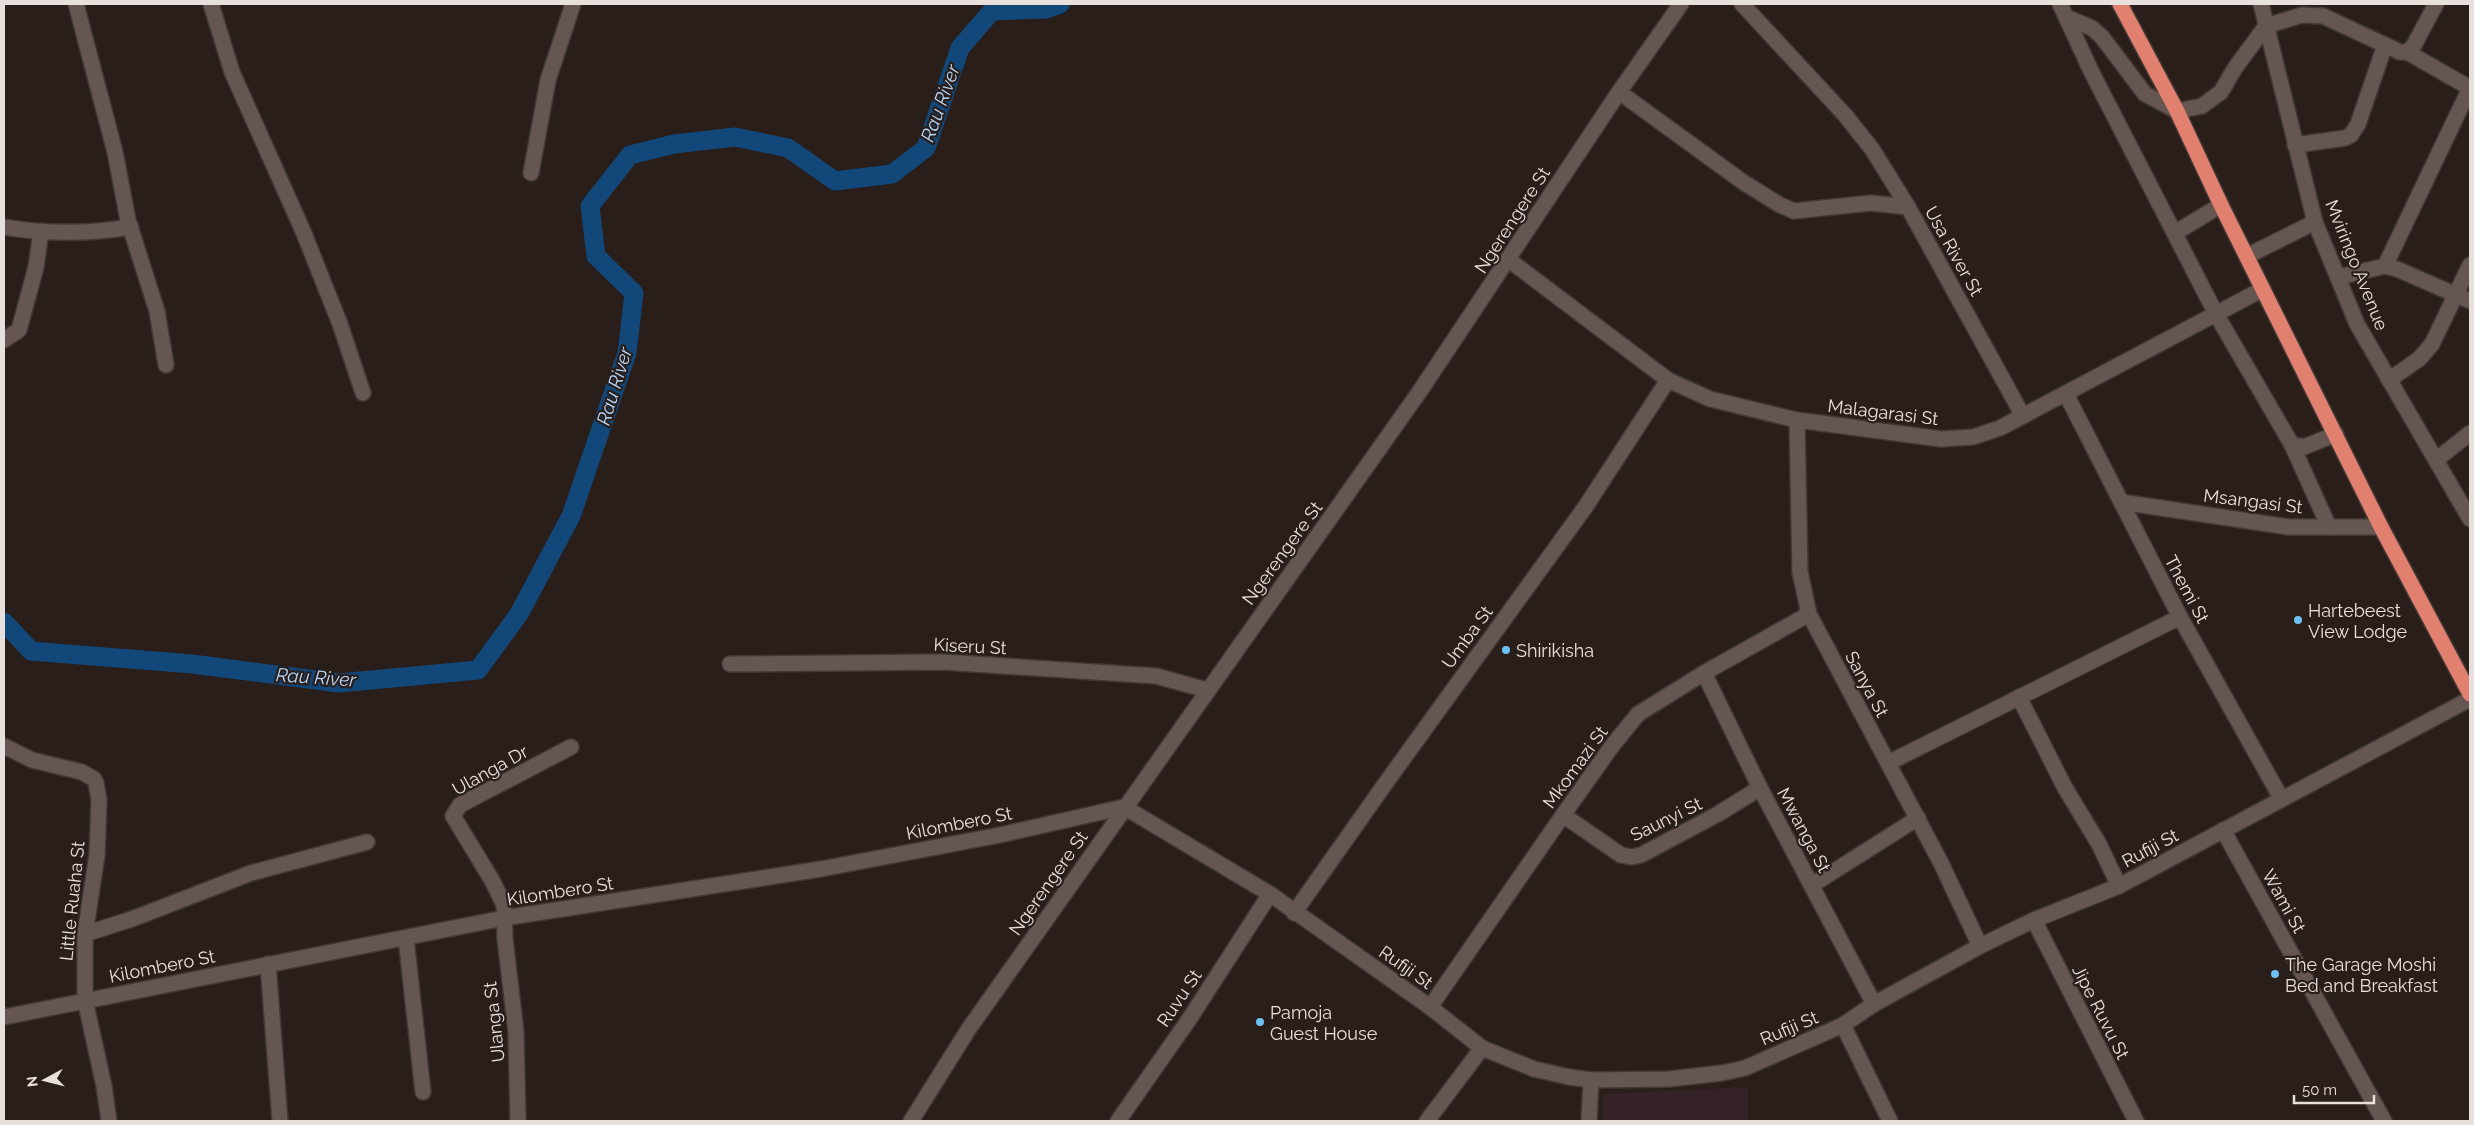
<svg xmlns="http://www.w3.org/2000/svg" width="2474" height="1125" font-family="Raleway,sans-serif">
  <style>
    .education { fill: #352228 }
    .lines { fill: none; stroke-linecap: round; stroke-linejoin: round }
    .river { stroke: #124779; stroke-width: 19 }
    .minor-casing { stroke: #413835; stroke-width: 18 }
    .highway-casing { stroke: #413835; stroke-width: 18 }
    .minor { stroke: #655651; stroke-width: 15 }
    .highway { stroke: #e1806e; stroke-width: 15 }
    .poi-dot { fill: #6dc2f3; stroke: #2a1e1a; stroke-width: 2 }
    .labels { text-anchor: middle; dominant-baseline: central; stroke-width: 4.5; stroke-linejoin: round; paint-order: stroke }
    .street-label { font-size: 18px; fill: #e8e0dd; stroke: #2a1e1a }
    .poi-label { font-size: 18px; fill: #e8e0dd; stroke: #2a1e1a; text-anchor: start }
    .water-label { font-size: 19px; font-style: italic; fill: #b6d8fc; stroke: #2a1e1a }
  </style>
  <rect width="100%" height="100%" fill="#2a1e1a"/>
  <!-- education -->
  <polygon class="education" points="1748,1087 1748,1121 1602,1121 1603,1094"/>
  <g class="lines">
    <!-- river -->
    <polyline class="river" points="4,622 31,651 192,664 339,683 478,670 519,614 571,516 627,353 634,293 596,256 590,206 630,155 674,144 735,137 788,148 835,181 892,174 926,148 960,48 992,11 1046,9 1060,4"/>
    <defs>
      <g id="minor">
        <polyline points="76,4 115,152 128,220 157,311 166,365"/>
        <polyline points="211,4 232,72 303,231 340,324 363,393"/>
        <polyline points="1742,4 1845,115 1872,149 1908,207 2023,416"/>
        <polyline points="2060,4 2091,71 2216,314 2292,445 2304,447 2336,434"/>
        <polyline points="2261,4 2315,222 2357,324 2470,519"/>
        <polyline points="2066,17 2092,28 2102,37 2145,94 2177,111 2202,106 2221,92 2235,68 2266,26 2302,15 2323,16 2400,52 2407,52 2414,45 2436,4"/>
        <polyline points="1619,92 1743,182 1780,205 1794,211 1871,203 1908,207"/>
        <polyline points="2295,145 2345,138 2351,135 2358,124 2385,45"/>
        <polyline points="531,173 548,80 573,4"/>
        <path d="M4 227C45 234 89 234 131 227"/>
        <polyline points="2175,233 2221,205"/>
        <polyline points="2247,256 2315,222"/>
        <polyline points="1509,260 1668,380 1710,399 1797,420 1941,439 1973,437 2000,428 2263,289"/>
        <polyline points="2385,266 2470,88 2407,52"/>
        <polyline points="2339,277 2385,266 2397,269 2470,301"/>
        <polyline points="4,340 19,330 36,267 41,231"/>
        <polyline points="2389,380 2419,359 2432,344 2470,265"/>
        <polyline points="2066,394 2180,617 2281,798"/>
        <polyline points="1797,420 1800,572 1809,614 1941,863 1980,946"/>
        <polyline points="2292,445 2329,527"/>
        <polyline points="2436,460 2470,433"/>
        <polyline points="2121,502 2289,527 2381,527"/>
        <polyline points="730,664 944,662 1156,676 1207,690"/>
        <polyline points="1704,673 1760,788 1874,1004"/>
        <polyline points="2019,697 2065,788 2099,844 2119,886"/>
        <polyline points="4,746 32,760 82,772 94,779 96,783 99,800 97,855 85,934 85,1000 104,1086 109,1121"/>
        <polyline points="1888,763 2180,617"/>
        <polyline points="1563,815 1621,855 1632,857 1641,855 1718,814 1760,788"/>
        <polyline points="2223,830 2384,1121"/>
        <polyline points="1812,885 1918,818"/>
        <polyline points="1294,913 1385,784 1586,506 1668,380"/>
        <polyline points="2034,920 2136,1121"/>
        <polyline points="85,934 132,919 251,873 367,842"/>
        <polyline points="406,938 423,1092"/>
        <polyline points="268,964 280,1121"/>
        <polyline points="1430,1007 1563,815 1612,746 1638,714 1704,673 1809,614"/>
        <polyline points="4,1017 504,918 821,869 1000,835 1124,807 1270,894 1430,1007 1482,1048 1534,1069 1569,1077 1591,1080 1669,1079 1722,1073 1745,1068 1843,1025 1874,1004 1980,946 2034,920 2119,886 2470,699"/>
        <polyline points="1843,1025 1890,1121"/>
        <polyline points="518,1121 516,1032 505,939 504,905 493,882 453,816 460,805 571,747"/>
        <polyline points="911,1121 968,1030 1420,391 1619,92 1681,4"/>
        <polyline points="1118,1121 1190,1018 1270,894"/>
        <polyline points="1427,1121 1482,1048"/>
        <polyline points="1589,1121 1591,1080"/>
      </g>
      <polyline id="highway" points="2120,4 2177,111 2221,205 2381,527 2470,694"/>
    </defs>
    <!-- minor casing -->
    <use href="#minor" class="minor-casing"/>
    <!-- highway casing -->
    <use href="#highway" class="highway-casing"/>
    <!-- minor -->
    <use href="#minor" class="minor"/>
    <!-- highway -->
    <use href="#highway" class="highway"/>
  </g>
  <!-- markers -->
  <g class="poi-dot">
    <circle cx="2298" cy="620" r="5"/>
    <circle cx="1506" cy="650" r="5"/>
    <circle cx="2275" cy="974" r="5"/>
    <circle cx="1260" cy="1022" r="5"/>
  </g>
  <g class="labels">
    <!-- street labels -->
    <g class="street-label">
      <text transform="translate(1512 220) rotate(-57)">Ngerengere St</text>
      <text transform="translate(1954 251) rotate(61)">Usa River St</text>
      <text transform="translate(2357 265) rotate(68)">Mviringo Avenue</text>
      <text transform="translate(1883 412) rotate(7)">Malagarasi St</text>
      <text transform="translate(2253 501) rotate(7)">Msangasi St</text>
      <text transform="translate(1282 553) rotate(-54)">Ngerengere St</text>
      <text transform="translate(2187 589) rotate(62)">Themi St</text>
      <text transform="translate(1467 637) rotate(-54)">Umba St</text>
      <text transform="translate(970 646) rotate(3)">Kiseru St</text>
      <text transform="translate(1867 684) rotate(62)">Sanya St</text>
      <text transform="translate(1575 767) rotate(-54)">Mkomazi St</text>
      <text transform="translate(490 770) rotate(-29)">Ulanga Dr</text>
      <text transform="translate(1666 819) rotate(-26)">Saunyi St</text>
      <text transform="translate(959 823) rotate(-11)">Kilombero St</text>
      <text transform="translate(1804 830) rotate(62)">Mwanga St</text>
      <text transform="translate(2150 848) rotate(-28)">Rufiji St</text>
      <text transform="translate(1048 883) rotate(-55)">Ngerengere St</text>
      <text transform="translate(560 891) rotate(-9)">Kilombero St</text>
      <text transform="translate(72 901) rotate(-84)">Little Ruaha St</text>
      <text transform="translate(2284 901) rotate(61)">Wami St</text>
      <text transform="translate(162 966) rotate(-11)">Kilombero St</text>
      <text transform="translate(1406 967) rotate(35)">Rufiji St</text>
      <text transform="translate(1179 998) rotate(-56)">Ruvu St</text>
      <text transform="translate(2101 1012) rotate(63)">Jipe Ruvu St</text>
      <text transform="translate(494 1022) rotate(-96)">Ulanga St</text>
      <text transform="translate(1789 1028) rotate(-23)">Rufiji St</text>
    </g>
    <!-- poi labels -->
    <g class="poi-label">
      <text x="2308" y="610">Hartebeest<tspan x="2308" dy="21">View Lodge</tspan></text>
      <text x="1516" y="650">Shirikisha</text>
      <text x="2285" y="964">The Garage Moshi<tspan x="2285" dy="21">Bed and Breakfast</tspan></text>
      <text x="1270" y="1012">Pamoja<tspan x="1270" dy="21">Guest House</tspan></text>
    </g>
    <!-- water labels -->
    <g class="water-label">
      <text transform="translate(940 103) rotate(-70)">Rau River</text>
      <text transform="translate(614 386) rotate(-73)">Rau River</text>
      <text transform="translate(316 677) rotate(4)">Rau River</text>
    </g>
  </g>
  <!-- border -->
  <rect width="2474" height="1125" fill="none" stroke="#e8e0dd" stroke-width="10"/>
  <!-- north arrow -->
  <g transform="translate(45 1080) rotate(263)" stroke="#2a1e1a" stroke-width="4" paint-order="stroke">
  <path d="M0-4L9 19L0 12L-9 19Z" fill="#e8e0dd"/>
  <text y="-8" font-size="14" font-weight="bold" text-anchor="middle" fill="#e8e0dd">N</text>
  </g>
  <!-- scale -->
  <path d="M2294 1095v8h80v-8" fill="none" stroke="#e8e0dd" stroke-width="2.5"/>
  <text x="2302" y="1095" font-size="15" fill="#e8e0dd" stroke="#2a1e1a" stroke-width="4" paint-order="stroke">50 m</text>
</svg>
